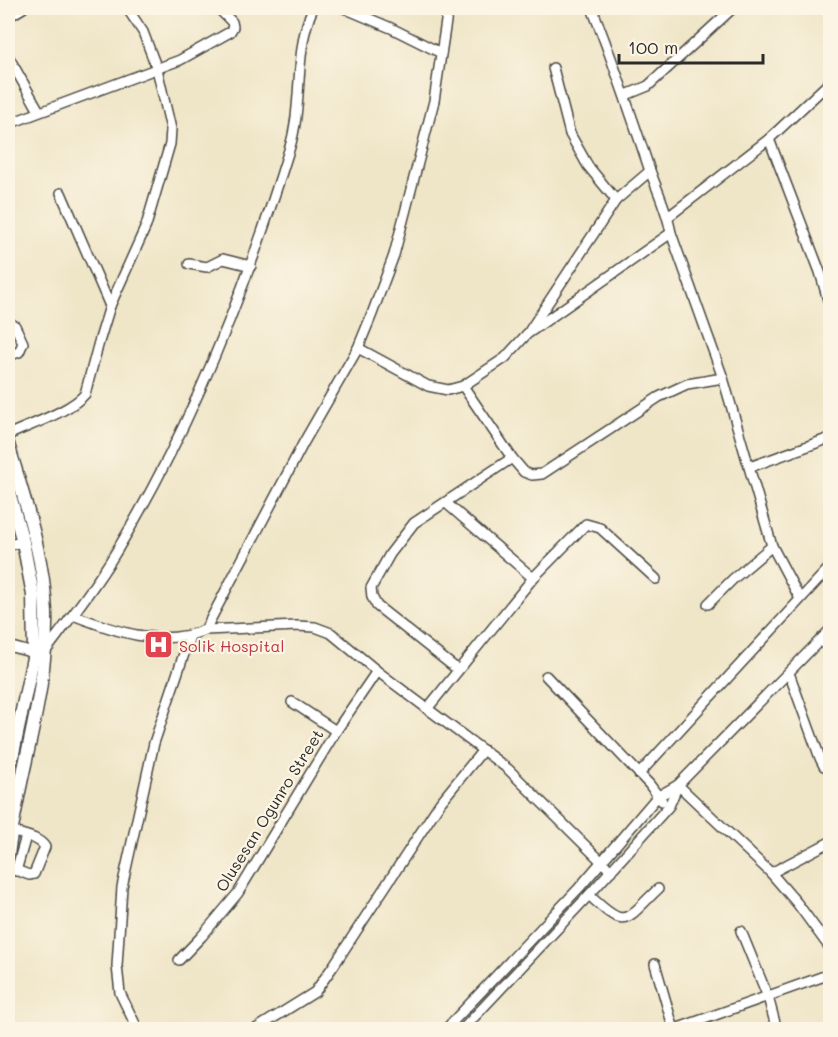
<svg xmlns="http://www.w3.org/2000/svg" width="838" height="1037" font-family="Mali,sans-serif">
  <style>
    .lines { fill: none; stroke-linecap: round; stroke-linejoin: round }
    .minor-casing { stroke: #484742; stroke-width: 12 }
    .major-casing { stroke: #484742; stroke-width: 15 }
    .minor { stroke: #fff; stroke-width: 9 }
    .major { stroke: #fff; stroke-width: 12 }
    .labels { text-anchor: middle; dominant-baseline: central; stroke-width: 4.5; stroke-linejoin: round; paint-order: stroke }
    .health-label { font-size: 16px; fill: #be3a42; stroke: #fcf5e5; text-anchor: start }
    .street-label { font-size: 16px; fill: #2b2b2b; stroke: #fcf5e5 }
  </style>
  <rect width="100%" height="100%" fill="#fcf5e5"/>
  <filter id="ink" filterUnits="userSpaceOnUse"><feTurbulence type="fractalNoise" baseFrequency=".0167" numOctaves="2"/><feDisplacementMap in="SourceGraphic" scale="12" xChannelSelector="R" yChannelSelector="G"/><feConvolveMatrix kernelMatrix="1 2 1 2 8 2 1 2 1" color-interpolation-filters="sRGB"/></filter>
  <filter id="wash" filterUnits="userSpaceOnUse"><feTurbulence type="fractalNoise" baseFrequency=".008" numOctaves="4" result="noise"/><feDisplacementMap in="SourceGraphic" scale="24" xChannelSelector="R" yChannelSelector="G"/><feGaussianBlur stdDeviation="1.35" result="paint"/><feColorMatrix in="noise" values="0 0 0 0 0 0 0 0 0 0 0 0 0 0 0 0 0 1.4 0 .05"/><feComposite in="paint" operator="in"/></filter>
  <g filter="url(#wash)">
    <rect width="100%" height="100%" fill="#efe5c7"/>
  </g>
  <g filter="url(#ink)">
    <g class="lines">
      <defs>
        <g id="minor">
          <polyline points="344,8 391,28 441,53"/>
          <path d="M592 8C613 61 631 114 649 168 657 190 667 210 671 233L723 378 772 546 800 599"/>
          <polyline points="8,17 23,8"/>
          <polyline points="8,56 39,111"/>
          <polyline points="553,68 570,134 588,166 616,200"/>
          <polyline points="626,95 648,86 733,8"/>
          <polyline points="8,124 180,60 230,32 233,27 232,22 218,8"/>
          <polyline points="769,139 820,272 830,307"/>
          <polyline points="61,193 110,306"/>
          <polyline points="8,204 9,207"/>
          <polyline points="668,217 769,139 830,82"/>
          <polyline points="189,264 207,267 223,259 251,266"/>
          <polyline points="8,322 15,326 23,343 19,352 8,356"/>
          <polyline points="530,330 616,200 650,171"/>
          <polyline points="358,348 428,386 448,390 463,386 505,358 527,334 671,233"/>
          <polyline points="463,386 512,458 524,472 532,475 542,474 659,397 687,384 723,378"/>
          <path d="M8 435C29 425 71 411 85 394L99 342 110 306 146 226 170 144 171 129 157 69 143 32 127 8"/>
          <polyline points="750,467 830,438"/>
          <polyline points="446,503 533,578"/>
          <polyline points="8,545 23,542"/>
          <polyline points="708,604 733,579 772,546"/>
          <path d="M73 615C114 631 161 648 205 630L297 626 315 627 331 633 377 671 508 769 611 871"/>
          <polyline points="205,630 304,442 358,348 372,314 394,255 434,101 448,8"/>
          <polyline points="821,640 830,650"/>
          <polyline points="8,646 34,653"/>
          <path d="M45 652C69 620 95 587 116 552 192 427 246 289 289 150 304 104 293 52 313 8"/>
          <polyline points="458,670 377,606 372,597 371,588 390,554 414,523 512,458"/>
          <polyline points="789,673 820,758 824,766 830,767"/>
          <polyline points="546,676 649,784 662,801"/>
          <polyline points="292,702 336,731"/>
          <polyline points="427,709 533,578 586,524 600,528 656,579"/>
          <polyline points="639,774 830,567"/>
          <polyline points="678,785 771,873 797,903 830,948"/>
          <path d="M8 867 29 875 34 874 45 847C39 837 22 835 11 831"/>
          <polyline points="16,871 26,836"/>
          <polyline points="771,873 830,842"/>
          <path d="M589 895C627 931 624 921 658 889"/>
          <polyline points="741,931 768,997 777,1030"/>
          <polyline points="179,960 202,936 238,893 336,731 377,671"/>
          <polyline points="655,964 674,1030"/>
          <polyline points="138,1030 120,993 117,966 122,887 154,743 190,636"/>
          <polyline points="254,1030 315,992 334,965 440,803 483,750"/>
          <polyline points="445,1030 579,888 657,797 678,785 830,630"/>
          <polyline points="462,1030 589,895 669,806 678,785"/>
          <polyline points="673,1030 830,974"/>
        </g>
        <g id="major">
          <path d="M8 444C24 499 44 555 46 613 48 695 18 774 8 855"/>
          <polyline points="8,489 23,542 33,595 34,653 8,777"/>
        </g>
      </defs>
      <!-- minor casing -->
      <use href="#minor" class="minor-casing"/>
      <!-- major casing -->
      <use href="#major" class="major-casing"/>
      <!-- minor -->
      <use href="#minor" class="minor"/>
      <!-- major -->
      <use href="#major" class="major"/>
    </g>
  </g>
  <!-- icons -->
  <defs>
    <symbol id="hospital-square" viewBox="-11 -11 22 22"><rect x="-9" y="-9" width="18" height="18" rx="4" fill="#e0444e" stroke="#fcf5e5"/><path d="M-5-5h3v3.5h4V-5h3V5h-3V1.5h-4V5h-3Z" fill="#fff"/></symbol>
  </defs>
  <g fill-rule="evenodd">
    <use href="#hospital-square" x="142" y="628" width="33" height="33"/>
  </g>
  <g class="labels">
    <!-- health labels -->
    <g class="health-label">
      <text x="179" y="645">Solik Hospital</text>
    </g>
    <!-- street labels -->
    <g class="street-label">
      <text transform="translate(269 810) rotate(-58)">Olusesan Ogunro Street</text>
    </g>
  </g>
  <!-- margin -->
  <rect width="838" height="1037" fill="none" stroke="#fcf5e5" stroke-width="30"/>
  <!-- scale -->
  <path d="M619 54v9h144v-9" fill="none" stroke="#2b2b2b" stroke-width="3"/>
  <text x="628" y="54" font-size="18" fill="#2b2b2b" stroke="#fcf5e5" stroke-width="4.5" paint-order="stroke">100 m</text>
</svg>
